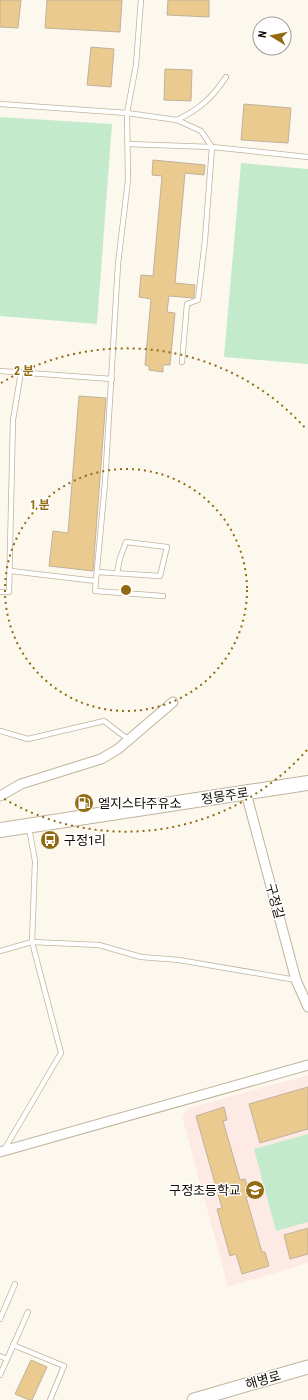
<svg xmlns="http://www.w3.org/2000/svg" width="308" height="1400" font-family="'Roboto Condensed','Noto Sans KR',sans-serif">
  <style>
    .education { fill: #feeae4 }
    .green { fill: #c4eacc }
    .building { fill: #eaca8f; stroke: #bfb29b }
    .lines { fill: none; stroke-linecap: round; stroke-linejoin: round }
    .service-casing { stroke: #c0b39c; stroke-width: 6 }
    .minor-casing { stroke: #c0b39c; stroke-width: 11 }
    .secondary-casing { stroke: #c0b39c; stroke-width: 15 }
    .primary-casing { stroke: #c0b39c; stroke-width: 16 }
    .service { stroke: #fff; stroke-width: 4.5 }
    .minor { stroke: #fff; stroke-width: 9 }
    .secondary { stroke: #fff; stroke-width: 13 }
    .primary { stroke: #fff; stroke-width: 14 }
    .ring { fill: none; stroke: #916a11; stroke-width: 2; stroke-dasharray: 2 4 }
    .labels { text-anchor: middle; dominant-baseline: central; stroke-width: 3; stroke-linejoin: round; paint-order: stroke }
    .street-label { font-size: 13px; fill: #110d05; stroke: #fff }
    .poi-label { font-size: 13px; fill: #110d05; stroke: #fff; text-anchor: start }
    .centre { fill: #916a11; stroke: #fff; stroke-width: 2 }
    .ring-label { font-size: 12px; text-anchor: middle; font-weight: bold; fill: #916a11; stroke: #fff; stroke-width: 3; stroke-linejoin: round; paint-order: stroke }
  </style>
  <rect width="100%" height="100%" fill="#fdf8ee"/>
  <!-- education -->
  <polygon class="education" points="308,1075 308,1263 228,1287 182,1116 189,1108"/>
  <!-- green -->
  <g class="green">
    <polygon points="0,117 112,124 97,324 0,316"/>
    <polygon points="241,163 308,169 308,364 224,357"/>
    <polygon points="308,1134 308,1222 276,1231 254,1149"/>
  </g>
  <!-- building -->
  <g class="building">
    <polygon points="0,0 21,0 18,28 0,27"/>
    <polygon points="47,0 122,0 120,32 45,28"/>
    <polygon points="168,0 209,0 209,17 167,15"/>
    <polygon points="91,47 114,49 111,87 87,85"/>
    <polygon points="165,69 192,70 191,101 164,100"/>
    <polygon points="244,104 291,108 288,143 241,140"/>
    <polygon points="153,160 205,165 204,175 185,173 175,283 195,285 194,298 169,296 167,312 175,313 170,365 163,365 163,372 149,370 149,366 145,365 151,299 139,297 141,275 153,276 162,176 152,175"/>
    <polygon points="79,396 106,398 93,571 49,566 53,531 68,533"/>
    <polygon points="308,1087 308,1129 260,1143 249,1104"/>
    <polygon points="224,1107 227,1120 223,1121 240,1180 245,1179 250,1196 246,1197 262,1252 265,1252 269,1266 242,1274 236,1254 230,1256 217,1209 222,1208 196,1116"/>
    <polygon points="308,1228 308,1254 290,1259 284,1235"/>
    <polygon points="31,1360 47,1367 32,1400 29,1400 15,1394"/>
  </g>
  <g class="lines">
    <defs>
      <g id="service">
        <polyline points="141,0 136,65 127,113 128,180 118,264 105,483 95,591 163,596"/>
        <polyline points="0,104 127,113 177,120 201,131 212,147 308,157"/>
        <path d="M177 120C200 109 212 98 226 77"/>
        <polyline points="128,144 212,147 205,240 198,300 187,304 182,362"/>
        <polyline points="0,371 112,379"/>
        <polyline points="11,571 96,581"/>
        <polyline points="97,572 160,576 167,547 126,542 120,558 117,573"/>
        <polyline points="0,592 9,592 13,420 21,372"/>
        <polyline points="0,731 28,739 104,721 129,740"/>
        <polyline points="0,951 32,942 99,945 141,957 179,960 296,980"/>
        <polyline points="4,1150 61,1053 32,942 35,861 29,828"/>
        <polyline points="0,1319 15,1284"/>
        <polyline points="13,1345 64,1366 50,1400"/>
        <polyline points="0,1356 7,1359"/>
        <polyline points="0,1375 28,1312"/>
      </g>
      <g id="minor">
        <polyline points="246,793 296,980 308,1007"/>
        <polyline points="0,796 21,784 101,759 118,749 173,702"/>
        <polyline points="0,1152 308,1065"/>
      </g>
      <polyline id="secondary" points="194,1400 308,1367"/>
      <polyline id="primary" points="0,830 308,783"/>
    </defs>
    <!-- service casing -->
    <use href="#service" class="service-casing"/>
    <!-- minor casing -->
    <use href="#minor" class="minor-casing"/>
    <!-- secondary casing -->
    <use href="#secondary" class="secondary-casing"/>
    <!-- primary casing -->
    <use href="#primary" class="primary-casing"/>
    <!-- service -->
    <use href="#service" class="service"/>
    <!-- minor -->
    <use href="#minor" class="minor"/>
    <!-- secondary -->
    <use href="#secondary" class="secondary"/>
    <!-- primary -->
    <use href="#primary" class="primary"/>
  </g>
  <!-- distance rings -->
  <g class="ring">
    <circle cx="126" cy="590" r="121"/>
    <path d="M307 750A242 242 0 0 1 1 797M1 383A242 242 0 0 1 307 430"/>
  </g>
  <!-- icons -->
  <defs>
    <symbol id="fuel-disc" viewBox="-11 -11 22 22"><circle r="9.5" fill="#916a11" stroke="#fff"/><path d="M-5.5-6h7V0h2V4h1.3V-2.5L3-4.5l.8-.8L6-3V5H2.5V1h-1V6h-7ZM-4.2-4.7v3.2H.2V-4.7Z" fill="#fff"/></symbol>
    <symbol id="bus-disc" viewBox="-11 -11 22 22"><circle r="9.5" fill="#916a11" stroke="#fff"/><path d="M-5-6H5V4H4V6H2V4H-2V6H-4V4H-5ZM-3.5-4V0h7V-4ZM-3.5 1.2v1.5H-2V1.2ZM2 1.2v1.5H3.5V1.2Z" fill="#fff"/></symbol>
    <symbol id="school-disc" viewBox="-11 -11 22 22"><circle r="9.5" fill="#916a11" stroke="#fff"/><path d="M0-5L7-2L0 1L-7-2ZM-4 1L0 2.5L4 1V4Q0 6-4 4Z" fill="#fff"/></symbol>
  </defs>
  <g fill-rule="evenodd">
    <use href="#fuel-disc" x="73" y="792" width="22" height="22"/>
    <use href="#bus-disc" x="39" y="829" width="22" height="22"/>
    <use href="#school-disc" x="244" y="1179" width="22" height="22"/>
  </g>
  <g class="labels">
    <!-- street labels -->
    <g class="street-label">
      <text transform="translate(225 796) rotate(-9)">정몽주로</text>
      <text transform="translate(275 901) rotate(75)">구정길</text>
      <text transform="translate(263 1380) rotate(-16)">해병로</text>
    </g>
    <!-- poi labels -->
    <g class="poi-label">
      <text x="98" y="803">엘지스타주유소</text>
      <text x="64" y="840">구정1리</text>
      <text x="241" y="1190" text-anchor="end">구정초등학교</text>
    </g>
  </g>
  <circle cx="126" cy="590" r="6" class="centre"/>
  <g class="ring-label">
    <text x="24" y="375">2 분</text>
    <text x="40" y="509">1 분</text>
  </g>
  <!-- north arrow -->
  <g transform="translate(272 36) rotate(280)"><circle r="19" fill="#ffffff" stroke="#a09e9b"/>
  <path d="M0-3L7 15L0 10L-7 15Z" fill="#916a11"/>
  <text y="-6" font-size="11" font-weight="bold" text-anchor="middle" fill="#110d05">N</text>
  </g>
</svg>
